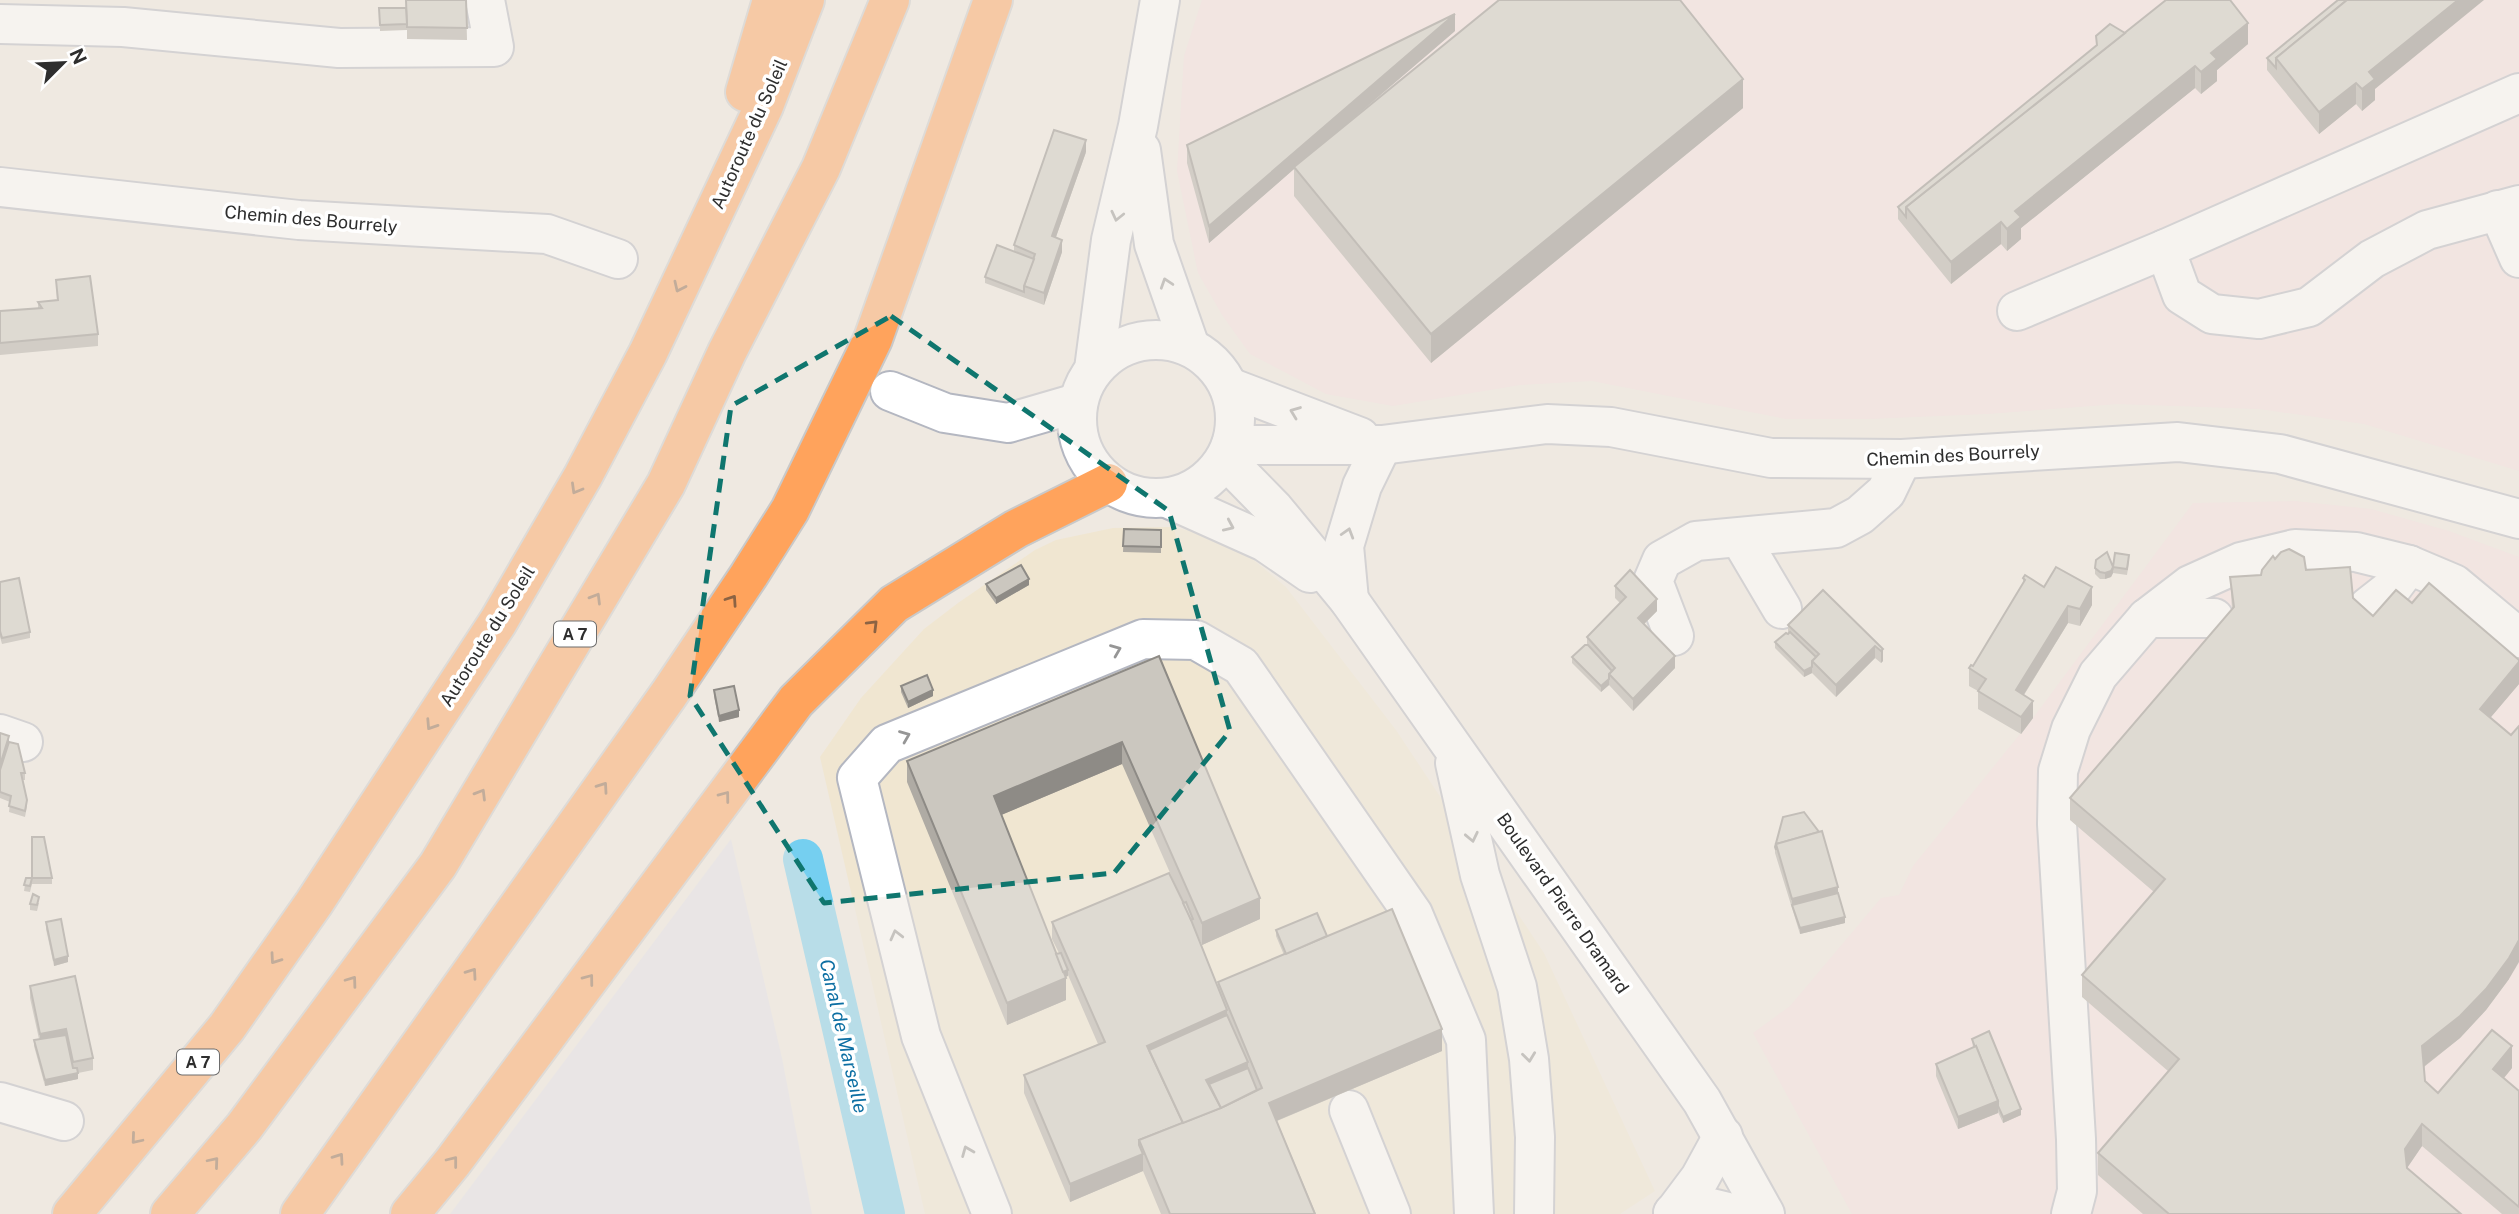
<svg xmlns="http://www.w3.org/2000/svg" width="2519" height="1214" font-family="'Public Sans',sans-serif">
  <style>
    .industrial { fill: #e3e1e8 }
    .education { fill: #f0e6d1 }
    .medical { fill: #f5dfe0 }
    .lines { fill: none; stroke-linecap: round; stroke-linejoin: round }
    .canal { stroke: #75cff0; stroke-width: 40 }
    .minor-casing { stroke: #b4b7c1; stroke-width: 42 }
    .highway-casing { stroke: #c9c9c9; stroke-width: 42 }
    .minor { stroke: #fff; stroke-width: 38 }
    .highway { stroke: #ffa35c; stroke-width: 38 }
    .wall { fill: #afaba4; fill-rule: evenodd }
    .shaded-wall { fill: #8e8b86 }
    .building { fill: #cbc7bf; stroke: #8e8b86; stroke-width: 2 }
    .oneway { stroke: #969696 }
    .oneway2 { stroke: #8c6343 }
    .marked { fill: none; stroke: #0f766e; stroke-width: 5; stroke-dasharray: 14 9; stroke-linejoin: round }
    .labels { text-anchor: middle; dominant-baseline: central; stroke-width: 7; stroke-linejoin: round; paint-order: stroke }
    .shield { fill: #fff; stroke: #6d6d6d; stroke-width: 2 }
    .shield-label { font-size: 16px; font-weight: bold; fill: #2e2e2e }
    .street-label { font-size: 18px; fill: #2e2e2e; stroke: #fff }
    .water-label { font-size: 19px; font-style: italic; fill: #0d6fa3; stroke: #fff }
  </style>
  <rect width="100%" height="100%" fill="#efe9e1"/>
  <!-- industrial -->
  <polygon class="industrial" points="731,839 782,1058 812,1214 450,1214"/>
  <!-- education -->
  <polygon class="education" points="1171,527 1206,534 1249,556 1286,587 1396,730 1544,953 1655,1191 1620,1214 925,1214 820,757 861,698 924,629 958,603 1035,550 1056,540 1113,528"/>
  <!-- medical -->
  <g class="medical">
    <polygon points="1202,0 2519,0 2519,471 2364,424 2259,409 2118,404 1987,414 1868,419 1786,419 1592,381 1520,385 1393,406 1326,394 1250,354 1222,315 1198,273 1177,171 1184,56"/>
    <polygon points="2295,501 2371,509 2449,531 2519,557 2519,1214 1852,1214 1753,1033 1790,1006 1881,898 1899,895 1913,866 2033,718 2193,503"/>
  </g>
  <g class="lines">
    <!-- canal -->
    <polyline class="canal" points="803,859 885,1214"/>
    <defs>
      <g id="minor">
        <polyline points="0,24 123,27 339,48 494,47 485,0"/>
        <polyline points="1141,150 1154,244 1190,347"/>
        <polyline points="0,187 299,220 547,234 618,259"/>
        <polyline points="2498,210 2519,258"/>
        <polyline points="2165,249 2182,295 2212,314 2259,319 2309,307 2372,259 2427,230 2519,205"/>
        <polyline points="2017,311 2165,249 2519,93"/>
        <circle cx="1156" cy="419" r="79"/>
        <polyline points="1094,369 1111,240 1138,126 1160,0"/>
        <polyline points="1229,387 1360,437"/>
        <polyline points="890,391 945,413 1008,423 1077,403"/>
        <polyline points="1231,445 1382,445 1547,424 1611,427 1771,458 1902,459 2178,442 2280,454 2519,519"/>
        <polyline points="1225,459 1274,509 1349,600 1702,1101 1765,1214"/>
        <polyline points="1167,498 1265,542 1310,573"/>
        <polyline points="1740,538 1782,609"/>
        <polyline points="2409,565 2454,584 2519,638"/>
        <polyline points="1349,600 1344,546 1362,486 1382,445"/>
        <polyline points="2147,618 2190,585 2241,562 2295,549 2356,552 2409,565 2391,589 2368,607"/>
        <polyline points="1674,636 1653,581 1662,560 1696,541 1836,528 1860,515 1886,492 1902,459"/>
        <polyline points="0,734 23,742"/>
        <polyline points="1455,763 1480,875 1517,987 1529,1059 1535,1137 1534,1214"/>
        <polyline points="0,1102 64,1121"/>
        <polyline points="1349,1110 1391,1214"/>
        <polyline points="1673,1213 1711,1208 1736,1214"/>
        <polyline points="992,1214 921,1036 857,778 887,744 1143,639 1196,640 1241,666 1413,914 1466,1040 1474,1214"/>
        <polyline points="1673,1214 1700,1178 1723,1136"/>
        <polyline points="2071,1214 2077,1191 2076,1139 2057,824 2058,771 2071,729 2098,675 2147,618 2214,618"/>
      </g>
      <g id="highway">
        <polyline points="745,92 772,0"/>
        <polyline points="72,1214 227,1027 314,903 498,622 583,476 648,353 764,106 805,0"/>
        <polyline points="170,1214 244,1127 438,865 666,484 727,352 821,168 890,0"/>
        <polyline points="300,1214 669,694 749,575 790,510 873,339 993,0"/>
        <polyline points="410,1214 452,1163 796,701 894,604 1016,529 1108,483"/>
      </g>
    </defs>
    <!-- minor casing -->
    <use href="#minor" class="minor-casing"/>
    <!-- highway casing -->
    <use href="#highway" class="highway-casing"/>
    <!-- minor -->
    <use href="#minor" class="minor"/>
    <!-- highway -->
    <use href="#highway" class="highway"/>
  </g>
  <!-- wall -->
  <g class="wall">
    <polygon points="466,0 467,40 407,39 407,30 380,31 379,8 406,8"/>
    <polygon points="2338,0 2375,89 2375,100 2362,111 2356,104 2319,134 2267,70 2267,58"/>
    <polygon points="1455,31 1340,130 1743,108 1431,363 1294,196 1294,169 1209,243 1187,163 1187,145"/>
    <polygon points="2125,33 2248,44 2217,70 2217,81 2201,94 2195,88 2021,228 2021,239 2007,251 2001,244 1951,284 1898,219 1898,207 2096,46 2096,36"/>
    <polygon points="1086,152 1056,237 1062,252 1044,305 985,283 985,277 1014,252 1014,245"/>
    <polygon points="56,280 98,334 98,346 0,355 0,311 38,308 38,302 57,300"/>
    <polygon points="1124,529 1161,530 1161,553 1123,552"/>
    <polygon points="2275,559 2306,570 2353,598 2373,616 2412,603 2519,660 2519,684 2490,718 2509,979 2486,1010 2460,1038 2424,1067 2425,1081 2438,1093 2512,1068 2504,1078 2519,1091 2519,1214 2502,1214 2422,1146 2407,1168 2461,1214 2143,1214 2098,1175 2098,1153 2168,1071 2082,997 2082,975 2154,892 2070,820 2070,798 2232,609 2230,577 2261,575"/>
    <polygon points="2129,561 2127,575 2113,573 2111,577 2105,579 2100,579 2095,574 2095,568 2113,567"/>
    <polygon points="2023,578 2092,605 2080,626 2068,623 2024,695 2033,718 2021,734 1978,709 1978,691 1969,686 1969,668 1973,666 2023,583"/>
    <polygon points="0,582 30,632 30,638 2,644 0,637"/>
    <polygon points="986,584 1029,585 996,604 986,590"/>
    <polygon points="1615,586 1657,611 1644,624 1675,668 1633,711 1609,685 1601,692 1572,663 1572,657 1587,645 1587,637 1620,603 1615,598"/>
    <polygon points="1823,590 1883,649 1883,661 1881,663 1875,658 1836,697 1812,673 1804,677 1775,648 1775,642 1788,633 1788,625"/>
    <path d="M1159 656 1260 919 1202 945 1193 925 1218 987V982L1284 955 1276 936V930L1327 936 1442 1051 1277 1121 1316 1214H1161L1143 1171 1070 1202 1024 1093V1075L1098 1044 1068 975 1065 977 1066 1000 1007 1025 907 782V761ZM1122 764 1182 900 1052 922V939L1059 953 1056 954 1001 815Z"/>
    <polygon points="901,686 933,696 908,708 901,692"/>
    <polygon points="714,690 739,717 719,722 714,696"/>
    <polygon points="0,733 9,742 25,773 25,780 23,780 27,806 25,817 9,812 10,802 0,798"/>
    <polygon points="1783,817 1838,887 1838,893 1845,923 1800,934 1775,853 1775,847"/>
    <polygon points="26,878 52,878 52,884 32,884 30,892 24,891"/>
    <polygon points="39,903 37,911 30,910 30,904"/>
    <polygon points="46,922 68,962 54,966 46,929"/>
    <polygon points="30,986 93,1058 93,1070 78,1073 78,1079 45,1086 34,1046 34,1040 39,1039 30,998"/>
    <polygon points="1972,1039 2021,1115 2003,1123 1998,1112 1998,1113 1958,1129 1936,1076 1936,1064 1973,1048"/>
  </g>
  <!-- shaded-wall -->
  <g class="shaded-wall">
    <polygon points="2458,0 2484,0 2375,89 2375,100 2362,111 2362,89 2369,72"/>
    <polygon points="1455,14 1455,31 1295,168 1294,167 1294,169 1209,243 1209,226"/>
    <polygon points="2248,23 2248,44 2217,70 2217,81 2201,94 2201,72 2211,53"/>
    <polygon points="2195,66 2195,88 2021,228 2021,239 2007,251 2007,229 2015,211"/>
    <polygon points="1743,79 1743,108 1431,363 1431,334"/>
    <polygon points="2356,83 2356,104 2319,134 2319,112"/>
    <polygon points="1086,140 1086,152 1052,248 1052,236"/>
    <polygon points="2001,222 2001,244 1951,284 1951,262"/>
    <polygon points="1062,240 1062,252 1044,305 1044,293"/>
    <polygon points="2113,567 2113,573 2111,577 2105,579 2105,573"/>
    <polygon points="1029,579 1029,585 996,604 996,598"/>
    <polygon points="2092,587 2092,605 2080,626 2080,609"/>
    <polygon points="1657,599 1657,611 1638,630 1638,618"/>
    <polygon points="2068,606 2068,623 2016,707 2016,690"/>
    <polygon points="1875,646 1875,658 1836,697 1836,685"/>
    <polygon points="1883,649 1883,661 1881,663 1881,651"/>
    <polygon points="1675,656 1675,668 1633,711 1633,699"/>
    <polygon points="2519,662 2519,684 2480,730 2480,709"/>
    <polygon points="1812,667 1812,673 1804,677 1804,671"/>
    <polygon points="1609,679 1609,685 1601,692 1601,686"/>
    <polygon points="933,690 933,696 908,708 908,702"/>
    <polygon points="2033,701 2033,718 2021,734 2021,717"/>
    <polygon points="739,710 739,717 719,722 719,716"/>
    <polygon points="9,736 9,748 0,777 0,765"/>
    <polygon points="1122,742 1122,764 994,818 994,796"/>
    <polygon points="1838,887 1838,899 1792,905 1792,899"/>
    <polygon points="1260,898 1260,919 1202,945 1202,923"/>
    <polygon points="1845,917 1845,923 1800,934 1800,928"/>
    <polygon points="2519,940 2519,962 2509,979 2486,1010 2460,1038 2422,1068 2422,1046"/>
    <polygon points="68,956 68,962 54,966 54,960"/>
    <polygon points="1068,970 1068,976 1058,980 1058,974"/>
    <polygon points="1066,978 1066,1000 1007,1025 1007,1003"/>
    <polygon points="1227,1010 1227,1027 1151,1061 1147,1046"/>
    <polygon points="66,1029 66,1041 40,1046 40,1034"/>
    <polygon points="1442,1029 1442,1051 1269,1124 1269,1103"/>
    <polygon points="2512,1046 2512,1068 2493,1091 2493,1069"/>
    <polygon points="1248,1062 1248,1074 1209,1090 1206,1080"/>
    <polygon points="78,1073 78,1079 45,1086 45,1080"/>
    <polygon points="1998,1101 1998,1113 1958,1129 1958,1117"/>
    <polygon points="2021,1109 2021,1115 2003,1123 2003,1117"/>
    <polygon points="2422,1124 2422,1146 2405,1171 2405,1149"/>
    <polygon points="1143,1154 1143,1171 1070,1202 1070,1184"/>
  </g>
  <!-- building -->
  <g class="building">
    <polygon points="406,0 466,0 467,28 407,27"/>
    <polygon points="1499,0 1680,0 1743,79 1431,334 1294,167"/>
    <polygon points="2166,0 2230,0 2248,23 2211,53 2217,59 2201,72 2195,66 2015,211 2021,217 2007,229 2001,222 1951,262 1906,207"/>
    <polygon points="2338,0 2347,0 2276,58 2276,68 2267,58"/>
    <polygon points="2347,0 2458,0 2369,72 2375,79 2362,89 2356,83 2319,112 2276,58"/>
    <polygon points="379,8 406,8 407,24 380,25"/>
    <polygon points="1455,14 1209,226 1187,145"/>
    <polygon points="2110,24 2125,33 1906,207 1906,217 1898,207 2097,45 2096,36"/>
    <polygon points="1054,130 1086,140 1052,236 1062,240 1044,293 1024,286 1035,254 1014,245"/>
    <polygon points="997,245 1034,259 1024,286 1024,292 985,277"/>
    <polygon points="90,276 98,334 0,343 0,311 42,308 38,302 58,300 56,280"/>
    <polygon points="1124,529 1161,530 1161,547 1123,546"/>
    <polygon points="2289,549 2304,557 2306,570 2350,567 2353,598 2373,616 2396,590 2412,603 2429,583 2519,660 2519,662 2480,709 2511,735 2519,726 2519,940 2509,958 2486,989 2460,1016 2422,1046 2425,1081 2438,1093 2492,1030 2512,1046 2493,1069 2519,1091 2519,1207 2422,1124 2405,1149 2407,1168 2461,1214 2169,1214 2098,1153 2179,1059 2082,975 2165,879 2070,798 2234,607 2230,577 2261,575 2262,570 2273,556 2275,559 2281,552"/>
    <polygon points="2107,552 2113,567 2115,553 2129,555 2127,569 2113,567 2111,571 2105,573 2100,572 2095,568 2096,560"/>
    <polygon points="1021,565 1029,579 996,598 986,584"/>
    <polygon points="2056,567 2092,587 2080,609 2068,606 2016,690 2033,701 2021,717 1978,691 1986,679 1969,668 1971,665 1973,666 2025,580 2023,578 2025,575 2044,587"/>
    <polygon points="1630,570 1657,599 1638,618 1675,656 1633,699 1609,674 1615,668 1587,637 1626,597 1615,586"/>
    <polygon points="19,578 30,632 2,638 0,631 0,582"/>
    <polygon points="1823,590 1883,649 1881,651 1875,646 1836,685 1812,661 1819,654 1788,625"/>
    <polygon points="1790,632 1816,657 1812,661 1812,667 1804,671 1775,642 1786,633 1788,634"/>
    <polygon points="1585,645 1588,645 1612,671 1609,674 1609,679 1601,686 1572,657"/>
    <polygon points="1159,656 1260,898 1202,923 1122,742 994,796 1066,978 1007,1003 907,761"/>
    <polygon points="927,675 933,690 908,702 901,686"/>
    <polygon points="734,686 739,710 719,716 714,690"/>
    <polygon points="0,733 9,736 0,765"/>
    <polygon points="9,742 18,744 25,773 21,773 27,800 25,811 9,806 11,796 0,792 0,770"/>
    <polygon points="1804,812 1819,832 1776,844 1776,850 1775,847 1783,817"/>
    <polygon points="1822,831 1838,887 1792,899 1776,844"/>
    <polygon points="32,837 44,837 52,878 32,878 30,886 24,885 26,878 32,878"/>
    <polygon points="1169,873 1187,910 1227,1010 1147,1046 1183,1123 1139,1140 1139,1145 1143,1154 1070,1184 1024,1075 1105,1042 1052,922"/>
    <polygon points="1838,893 1845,917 1800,928 1792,905"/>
    <polygon points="33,894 39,897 37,905 30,904"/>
    <polygon points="1186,902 1193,919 1191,920 1183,903"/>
    <polygon points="1392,909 1442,1029 1269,1103 1315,1214 1170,1214 1139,1140 1225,1106 1262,1088 1218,982"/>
    <polygon points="1317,913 1327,936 1286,954 1276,930"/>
    <polygon points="61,919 68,956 54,960 46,922"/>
    <polygon points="1061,953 1068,970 1063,972 1056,954"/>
    <polygon points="75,976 93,1058 73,1062 66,1029 40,1034 30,986"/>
    <polygon points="1227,1015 1248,1062 1206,1080 1221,1108 1183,1123 1149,1050"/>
    <polygon points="1989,1031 2021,1109 2003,1117 1998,1106 1998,1101 1976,1046 1975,1047 1972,1039"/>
    <polygon points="66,1035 73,1068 77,1068 78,1073 45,1080 34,1040"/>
    <polygon points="1976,1046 1998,1101 1958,1117 1936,1064"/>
    <polygon points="1248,1068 1257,1090 1221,1108 1209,1084"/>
  </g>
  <!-- one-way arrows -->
  <defs><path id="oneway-chevron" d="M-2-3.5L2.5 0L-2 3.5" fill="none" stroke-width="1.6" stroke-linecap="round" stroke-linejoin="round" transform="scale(1.75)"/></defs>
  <g class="oneway">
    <use href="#oneway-chevron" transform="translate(1117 216) rotate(103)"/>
    <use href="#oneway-chevron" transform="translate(1166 283) rotate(-108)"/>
    <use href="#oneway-chevron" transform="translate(1295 412) rotate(-159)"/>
    <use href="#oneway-chevron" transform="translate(1229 526) rotate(24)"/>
    <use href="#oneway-chevron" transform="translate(1348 533) rotate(-73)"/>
    <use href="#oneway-chevron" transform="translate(1116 650) rotate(-22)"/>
    <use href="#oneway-chevron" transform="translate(905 736) rotate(-22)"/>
    <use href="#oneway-chevron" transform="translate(1472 837) rotate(78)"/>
    <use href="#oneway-chevron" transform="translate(896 935) rotate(-104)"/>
    <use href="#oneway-chevron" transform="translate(1529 1057) rotate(83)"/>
    <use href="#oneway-chevron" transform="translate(967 1151) rotate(-112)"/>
  </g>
  <g class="oneway2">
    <use href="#oneway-chevron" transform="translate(679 287) rotate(115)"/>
    <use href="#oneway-chevron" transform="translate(576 489) rotate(120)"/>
    <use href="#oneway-chevron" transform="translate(596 598) rotate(-59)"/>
    <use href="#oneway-chevron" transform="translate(732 600) rotate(-56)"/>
    <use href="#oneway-chevron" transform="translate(873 625) rotate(-45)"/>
    <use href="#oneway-chevron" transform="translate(431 725) rotate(123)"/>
    <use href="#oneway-chevron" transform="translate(603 787) rotate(-55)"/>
    <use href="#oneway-chevron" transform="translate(481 794) rotate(-59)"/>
    <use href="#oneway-chevron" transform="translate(725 796) rotate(-53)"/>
    <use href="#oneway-chevron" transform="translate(275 959) rotate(125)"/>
    <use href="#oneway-chevron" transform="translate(472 973) rotate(-55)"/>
    <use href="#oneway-chevron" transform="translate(589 979) rotate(-53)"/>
    <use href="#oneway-chevron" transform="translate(352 981) rotate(-54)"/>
    <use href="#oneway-chevron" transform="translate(136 1139) rotate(130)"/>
    <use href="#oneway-chevron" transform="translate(339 1158) rotate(-55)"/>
    <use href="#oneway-chevron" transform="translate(453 1161) rotate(-52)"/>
    <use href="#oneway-chevron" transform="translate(214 1162) rotate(-50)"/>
  </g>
  <!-- marked area -->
  <path d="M0 0H2519V1214H0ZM891 316 1169 511 1230 731 1114 873 824 903 690 696 731 406Z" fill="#efe9e1" fill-opacity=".55" fill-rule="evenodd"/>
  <path class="marked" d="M891 316 1169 511 1230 731 1114 873 824 903 690 696 731 406Z"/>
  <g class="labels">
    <!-- shield labels -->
    <g class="shield">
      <rect x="554" y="621.5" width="42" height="25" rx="5"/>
      <rect x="177" y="1049.5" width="42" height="25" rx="5"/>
    </g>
    <g class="shield-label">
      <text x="575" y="634">A 7</text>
      <text x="198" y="1062">A 7</text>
    </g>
    <!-- street labels -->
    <g class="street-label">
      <text transform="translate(749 134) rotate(-66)">Autoroute du Soleil</text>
      <text transform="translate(311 219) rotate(5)">Chemin des Bourrely</text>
      <text transform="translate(1953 455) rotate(-3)">Chemin des Bourrely</text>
      <text transform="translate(487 636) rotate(-58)">Autoroute du Soleil</text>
      <text transform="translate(1563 903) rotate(55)">Boulevard Pierre Dramard</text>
    </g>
    <!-- water labels -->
    <g class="water-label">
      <text transform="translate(844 1036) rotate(77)">Canal de Marseille</text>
    </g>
  </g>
  <!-- north arrow -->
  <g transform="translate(63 63) rotate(66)" stroke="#ffffff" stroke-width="5" paint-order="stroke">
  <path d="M0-5L12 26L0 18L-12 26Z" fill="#2e2e2e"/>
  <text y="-10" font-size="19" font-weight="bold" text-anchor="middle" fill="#2e2e2e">N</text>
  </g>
</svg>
